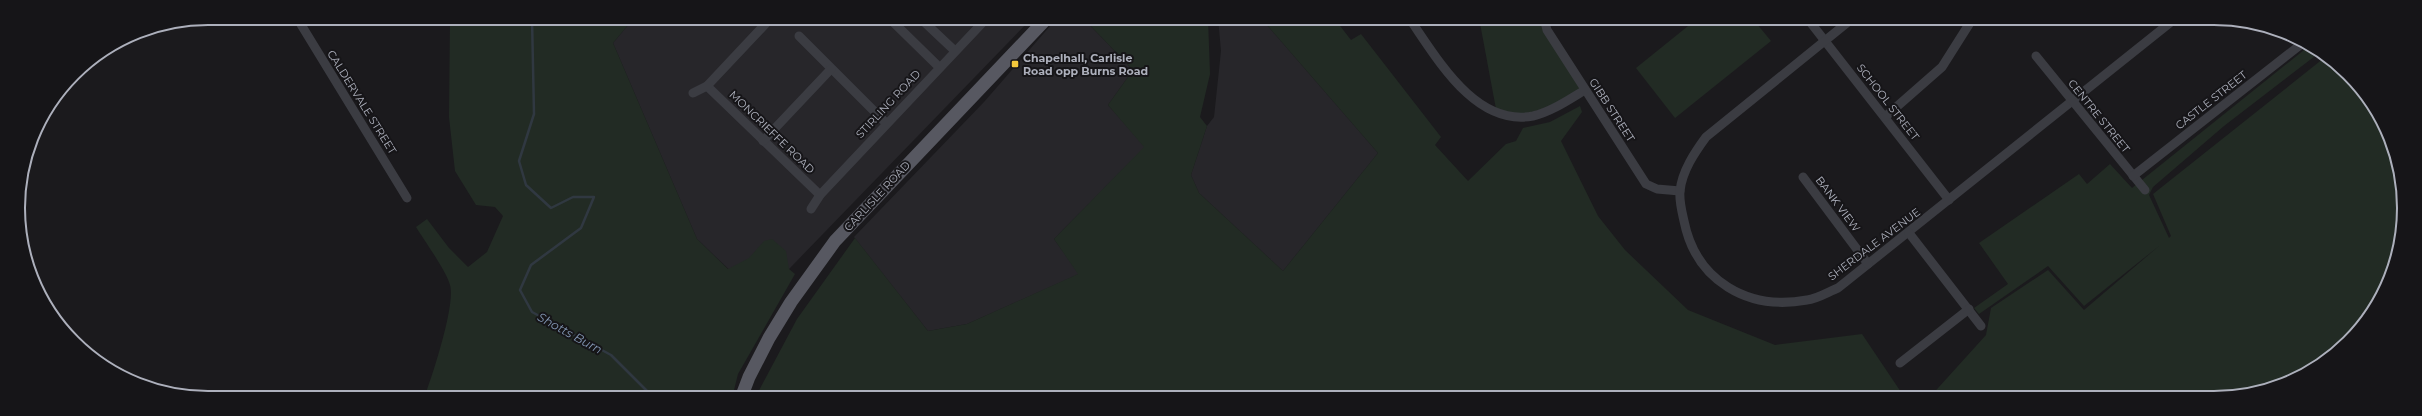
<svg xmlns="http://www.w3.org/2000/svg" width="2422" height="416" font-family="Montserrat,sans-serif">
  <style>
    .built { fill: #27262a }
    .green { fill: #222b24 }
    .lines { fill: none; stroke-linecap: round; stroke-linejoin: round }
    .stream { stroke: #303841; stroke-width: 2.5 }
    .minor { stroke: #3b3c42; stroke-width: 9 }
    .primary { stroke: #575861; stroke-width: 13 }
    .poi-dot { fill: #f3c83c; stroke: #161518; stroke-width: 1.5 }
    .labels { text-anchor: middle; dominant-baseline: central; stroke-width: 4; stroke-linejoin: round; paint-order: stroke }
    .poi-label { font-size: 11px; font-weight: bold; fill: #adb0bc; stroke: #161518; text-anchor: start }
    .street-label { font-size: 11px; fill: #adb0bc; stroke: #161518 }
    .water-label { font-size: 12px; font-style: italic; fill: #859ab7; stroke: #161518 }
    .rim { fill: none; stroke: #adb0bc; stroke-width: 2 }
  </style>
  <rect width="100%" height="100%" fill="#1b1a1d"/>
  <!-- built -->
  <g class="built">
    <polygon points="634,18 1032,18 760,299 697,239 613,43"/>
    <polygon points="1057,18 1083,18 1133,70 1108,105 1145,147 1054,239 1079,274 967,324 928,331 854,237 984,102"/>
    <polygon points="1218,18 1261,18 1378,153 1283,271 1199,193 1191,175 1207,126 1214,117 1221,51"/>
  </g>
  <!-- green -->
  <g class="green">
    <path d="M450 18H634L613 43 697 239 728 269 749 258 764 241 772 239 786 251 789 269 795 274 738 374 732 398H424C432 377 456 304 450 285 447 272 424 240 416 227L427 219 449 248 468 267 487 252 503 216 495 207 476 205 455 171 449 117Z"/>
    <polygon points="1083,18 1208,18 1210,74 1200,117 1207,126 1191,175 1199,193 1283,271 1378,153 1261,18 1334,18 1351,40 1361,34 1441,137 1435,145 1468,181 1506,144 1516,141 1523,128 1550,122 1580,106 1582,112 1561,141 1598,216 1625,250 1688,310 1775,345 1862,334 1905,398 755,398 797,319 855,238 928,331 967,324 1078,274 1054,239 1144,147 1108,105 1133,70"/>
    <polygon points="1479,18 1542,18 1581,89 1553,106 1521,115 1496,109"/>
    <polygon points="1698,18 1752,18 1771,41 1675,118 1636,68"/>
    <polygon points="2309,46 2319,53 2224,126 2153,187 2149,195 2169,238 2171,236 2153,194 2324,58 2357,83 2394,147 2404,221 2389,281 2349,342 2298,379 2227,398 1929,398 1986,335 1991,308 2048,270 2084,310 2159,246 2084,306 2048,266 1979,314 1974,308 2008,284 1979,243 2079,174 2087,184 2110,164 2132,188"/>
  </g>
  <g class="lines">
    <!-- stream -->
    <polyline class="stream" points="532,18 534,114 519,161 526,185 551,208 573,197 594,197 581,228 531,265 520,290 532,312 611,355 654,398"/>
    <!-- minor -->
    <g class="minor">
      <polyline points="297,18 407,198"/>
      <polyline points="889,18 939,67"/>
      <polyline points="920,18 955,51"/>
      <path d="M1409 18C1437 58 1475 127 1533 116 1551 112 1570 99 1585 90"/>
      <polyline points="1544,18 1547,30 1646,184 1657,189 1680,191"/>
      <polyline points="1807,18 1949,200"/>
      <path d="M1853 18 1706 137C1695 152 1682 171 1680 191 1679 201 1682 212 1684 221 1696 281 1748 311 1807 300 1817 299 1828 292 1838 288L2176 18"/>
      <polyline points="799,36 886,123"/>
      <polyline points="2036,56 2145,190"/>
      <polyline points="707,86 820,195"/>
      <polyline points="693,93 707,86 771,18"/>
      <polyline points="1885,117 1942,67 1973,18"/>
      <polyline points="763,141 831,69"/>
      <polyline points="2133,176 2304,42"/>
      <polyline points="1803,177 1868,264"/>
      <polyline points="811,209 820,195 987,18"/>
      <polyline points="1909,233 1981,326"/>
      <polyline points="1900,363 1969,309"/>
    </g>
    <!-- primary -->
    <polyline class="primary" points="741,398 749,377 769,338 791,302 835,241 1047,18"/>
  </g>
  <!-- markers -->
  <rect class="poi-dot" x="1011" y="60" width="8" height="8" rx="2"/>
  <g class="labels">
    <!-- poi labels -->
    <g class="poi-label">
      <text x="1023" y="58">Chapelhall, Carlisle<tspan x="1023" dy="13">Road opp Burns Road</tspan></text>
    </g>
    <!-- street labels -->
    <g class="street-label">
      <text transform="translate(2211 100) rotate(-38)">CASTLE STREET</text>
      <text transform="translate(362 102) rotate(58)">CALDERVALE STREET</text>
      <text transform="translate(1888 102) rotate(52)">SCHOOL STREET</text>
      <text transform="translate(888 104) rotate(-47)">STIRLING ROAD</text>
      <text transform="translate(1612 110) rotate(57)">GIBB STREET</text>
      <text transform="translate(2099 116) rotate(51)">CENTRE STREET</text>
      <text transform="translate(772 132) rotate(44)">MONCRIEFFE ROAD</text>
      <text transform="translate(877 196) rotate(-47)">CARLISLE ROAD</text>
      <text transform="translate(1838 204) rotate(53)">BANK VIEW</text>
      <text transform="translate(1874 244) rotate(-37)">SHERDALE AVENUE</text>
    </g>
    <!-- water labels -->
    <g class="water-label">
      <text transform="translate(570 333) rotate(29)">Shotts Burn</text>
    </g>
  </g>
  <!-- crop -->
  <path d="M0 0H2422V416H0ZM208 25H2214A183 183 0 0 1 2397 208V208A183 183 0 0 1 2214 391H208A183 183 0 0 1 25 208V208A183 183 0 0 1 208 25Z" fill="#161518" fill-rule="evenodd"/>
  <path class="rim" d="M208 25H2214A183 183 0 0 1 2397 208V208A183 183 0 0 1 2214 391H208A183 183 0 0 1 25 208V208A183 183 0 0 1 208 25Z"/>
</svg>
